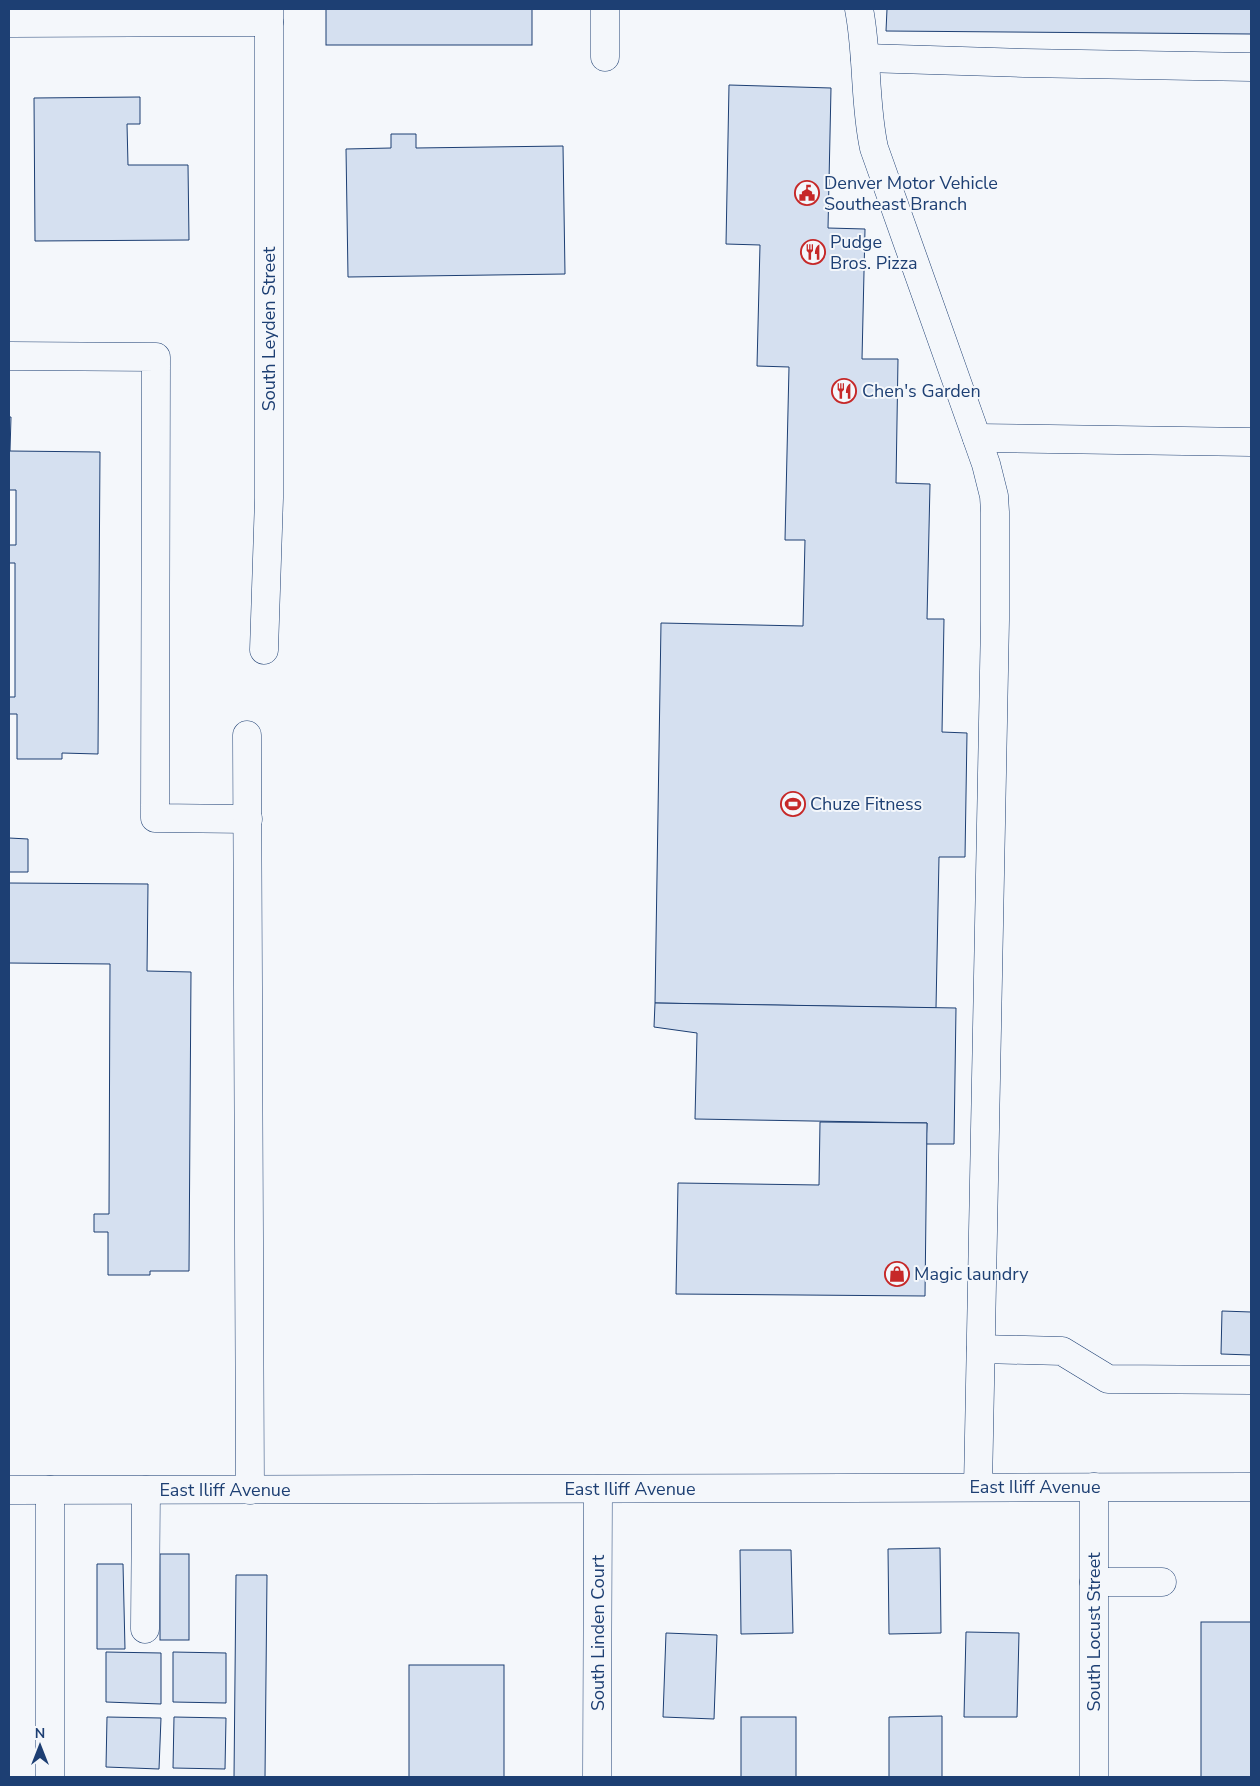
<svg xmlns="http://www.w3.org/2000/svg" width="1260" height="1786" font-family="'Nunito Sans',sans-serif">
  <style>
    .building { fill: #d5e0f0; stroke: #1d3f73 }
    .lines { fill: none; stroke-linecap: round; stroke-linejoin: round }
    .minor-casing { stroke: #1d3f73; stroke-width: 29 }
    .minor { stroke: #f4f7fb; stroke-width: 28 }
    .labels { text-anchor: middle; dominant-baseline: central; stroke-width: 4; stroke-linejoin: round; paint-order: stroke }
    .poi-label { font-size: 18px; fill: #1d3f73; stroke: #f4f7fb; text-anchor: start }
    .street-label { font-size: 18px; fill: #1d3f73; stroke: #f4f7fb }
  </style>
  <rect width="100%" height="100%" fill="#f4f7fb"/>
  <!-- building -->
  <g class="building">
    <rect x="326" y="9" width="206" height="36"/>
    <polygon points="887,9 1251,9 1251,34 886,31"/>
    <polygon points="729,85 831,88 828,228 865,229 862,359 898,359 896,483 930,484 927,619 944,619 942,732 967,733 965,857 939,857 936,1008 655,1003 661,623 803,626 805,540 785,540 789,367 757,366 760,245 726,244"/>
    <polygon points="140,97 140,124 127,124 128,165 188,165 189,240 35,241 34,98"/>
    <polygon points="391,134 416,134 416,148 563,146 565,274 348,277 346,149 391,148"/>
    <polygon points="9,417 11,417 10,451 100,452 98,754 62,753 62,759 17,759 17,714 9,714 9,697 15,697 15,563 9,563 9,545 16,545 16,490 9,490"/>
    <polygon points="9,838 28,839 28,872 9,872"/>
    <polygon points="9,883 148,884 147,971 191,972 189,1271 150,1271 150,1275 108,1275 108,1232 94,1232 94,1214 109,1214 110,964 9,963"/>
    <polygon points="655,1003 956,1008 954,1144 926,1144 927,1123 695,1119 697,1033 654,1027"/>
    <polygon points="820,1122 927,1123 925,1296 676,1294 678,1183 819,1185"/>
    <polygon points="1222,1311 1251,1312 1251,1355 1221,1354"/>
    <polygon points="940,1548 941,1633 889,1634 888,1549"/>
    <polygon points="740,1550 791,1550 793,1633 741,1634"/>
    <rect x="160" y="1554" width="29" height="86"/>
    <polygon points="97,1564 123,1564 125,1649 97,1649"/>
    <polygon points="236,1575 267,1575 265,1777 234,1777"/>
    <rect x="1201" y="1622" width="50" height="155"/>
    <polygon points="966,1632 1019,1633 1017,1717 964,1717"/>
    <polygon points="666,1633 717,1635 714,1719 663,1717"/>
    <polygon points="106,1652 161,1653 161,1704 106,1702"/>
    <polygon points="173,1652 226,1653 226,1703 173,1702"/>
    <rect x="409" y="1665" width="95" height="112"/>
    <polygon points="942,1716 942,1777 889,1777 889,1717"/>
    <polygon points="107,1717 161,1718 159,1769 106,1767"/>
    <polygon points="174,1717 226,1718 225,1769 173,1768"/>
    <rect x="741" y="1717" width="55" height="60"/>
  </g>
  <g class="lines">
    <defs>
      <g id="minor">
        <path d="M859 9C868 55 864 102 874 148L986 464 994 496 995 512V620L978 1487"/>
        <polyline points="9,23 269,22"/>
        <polyline points="605,57 605,9"/>
        <polyline points="865,58 1024,63 1251,67"/>
        <polyline points="9,356 156,357 155,818 248,819"/>
        <polyline points="977,438 1251,442"/>
        <polyline points="264,650 269,498 269,9"/>
        <polyline points="247,735 250,1490"/>
        <polyline points="981,1349 1062,1351 1108,1379 1251,1380"/>
        <polyline points="9,1490 1251,1487"/>
        <polyline points="50,1490 50,1777"/>
        <polyline points="1094,1582 1162,1582"/>
        <polyline points="145,1629 146,1490"/>
        <polyline points="597,1777 598,1489"/>
        <polyline points="1094,1777 1094,1487"/>
      </g>
    </defs>
    <!-- minor casing -->
    <use href="#minor" class="minor-casing"/>
    <!-- minor -->
    <use href="#minor" class="minor"/>
  </g>
  <!-- icons -->
  <defs>
    <symbol id="civic-ring" viewBox="-11 -11 22 22"><circle r="9.5" fill="#f4f7fb" stroke="#c62828" stroke-width="1.5"/><path d="M-.6-6.5H3V-4.5H.6V-3L4-1V1h2V6H-6V1h2V-1L-.6-3ZM-1.2 2.5V6h2.4V2.5Z" fill="#c62828"/></symbol>
    <symbol id="restaurant-ring" viewBox="-11 -11 22 22"><circle r="9.5" fill="#f4f7fb" stroke="#c62828" stroke-width="1.5"/><path d="M-5-6h1v4h1v-4h1v4h1v-4h1v5L-1.5 .5V6h-2V.5L-5-1ZM5-6V6H3V1.5H1.5Q1.5-4 5-6Z" fill="#c62828"/></symbol>
    <symbol id="stadium-ring" viewBox="-11 -11 22 22"><circle r="9.5" fill="#f4f7fb" stroke="#c62828" stroke-width="1.5"/><path d="M0-5a6.5 5 0 1 0 0 10a6.5 5 0 1 0 0-10ZM-3.5-1.8h7v3.6h-7Z" fill="#c62828"/></symbol>
    <symbol id="shop-ring" viewBox="-11 -11 22 22"><circle r="9.5" fill="#f4f7fb" stroke="#c62828" stroke-width="1.5"/><path d="M-5-2.5h2.3a2.7 3.5 0 0 1 5.4 0H5L5.5 6h-11ZM-1.5-2.5h3a1.5 2.3 0 0 0-3 0Z" fill="#c62828"/></symbol>
  </defs>
  <g fill-rule="evenodd">
    <use href="#civic-ring" x="793" y="179" width="28" height="28"/>
    <use href="#restaurant-ring" x="799" y="238" width="28" height="28"/>
    <use href="#restaurant-ring" x="830" y="377" width="28" height="28"/>
    <use href="#stadium-ring" x="779" y="790" width="28" height="28"/>
    <use href="#shop-ring" x="883" y="1260" width="28" height="28"/>
  </g>
  <g class="labels">
    <!-- poi labels -->
    <g class="poi-label">
      <text x="824" y="183">Denver Motor Vehicle<tspan x="824" dy="21">Southeast Branch</tspan></text>
      <text x="830" y="242">Pudge<tspan x="830" dy="21">Bros. Pizza</tspan></text>
      <text x="862" y="391">Chen's Garden</text>
      <text x="810" y="804">Chuze Fitness</text>
      <text x="914" y="1274">Magic laundry</text>
    </g>
    <!-- street labels -->
    <g class="street-label">
      <text transform="translate(269 329) rotate(-90)">South Leyden Street</text>
      <text x="1035" y="1487">East Iliff Avenue</text>
      <text x="630" y="1489">East Iliff Avenue</text>
      <text x="225" y="1490">East Iliff Avenue</text>
      <text transform="translate(1094 1632) rotate(-90)">South Locust Street</text>
      <text transform="translate(598 1633) rotate(-90)">South Linden Court</text>
    </g>
  </g>
  <!-- border -->
  <rect width="1260" height="1786" fill="none" stroke="#1d3f73" stroke-width="20"/>
  <!-- north arrow -->
  <g transform="translate(40 1746)" stroke="#f4f7fb" stroke-width="4" paint-order="stroke">
  <path d="M0-4L9 19L0 12L-9 19Z" fill="#1d3f73"/>
  <text y="-8" font-size="14" font-weight="bold" text-anchor="middle" fill="#1d3f73">N</text>
  </g>
</svg>
